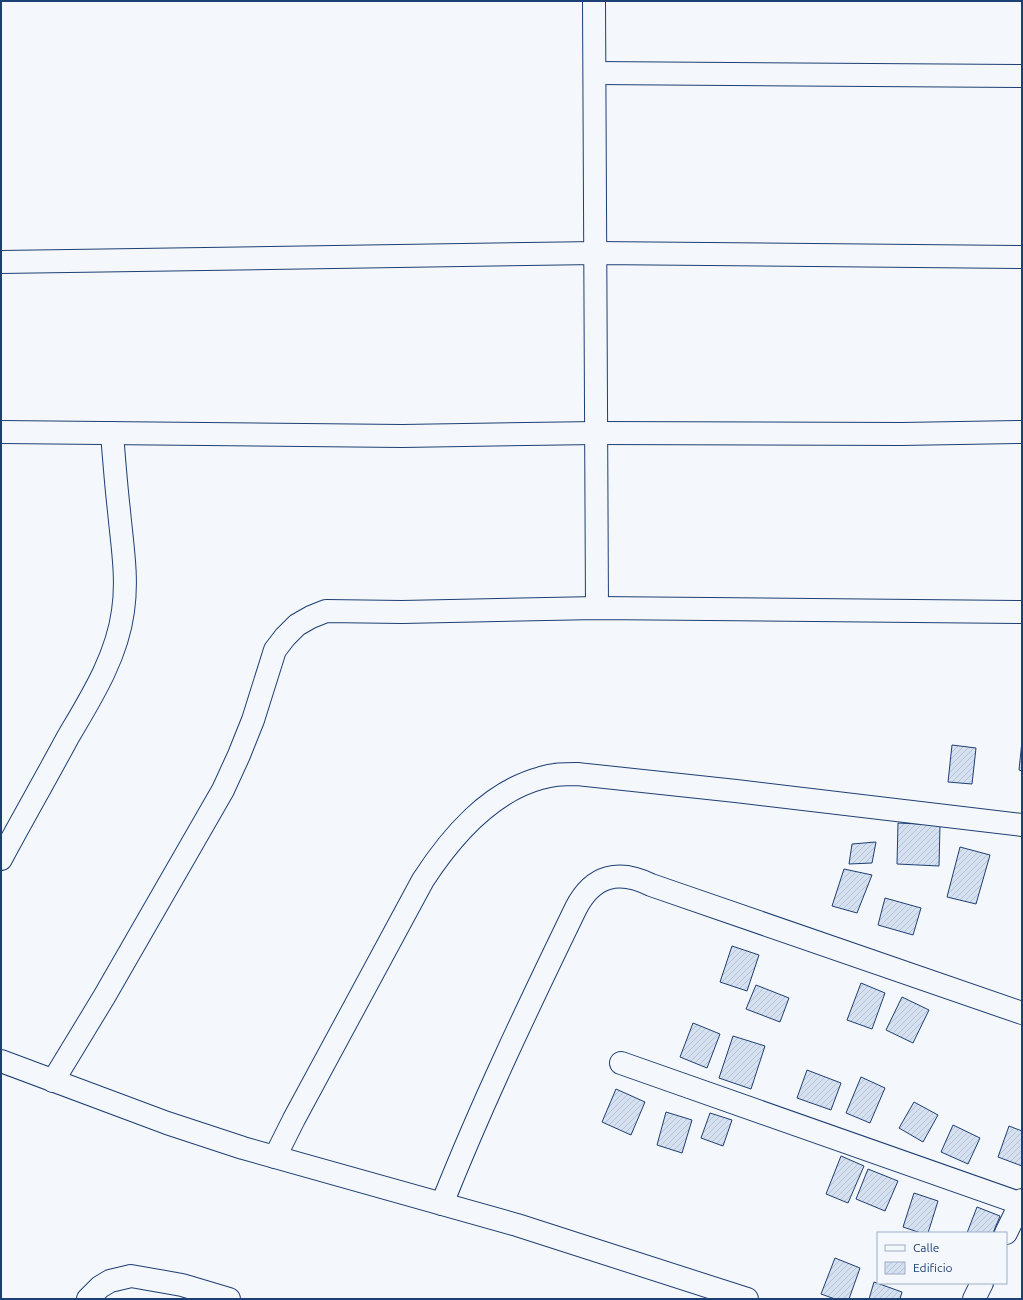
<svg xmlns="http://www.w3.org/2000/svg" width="1023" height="1300" font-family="Ubuntu,sans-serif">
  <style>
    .building { fill: url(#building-hatch); stroke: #1d3f73 }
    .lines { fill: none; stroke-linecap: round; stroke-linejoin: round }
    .minor-casing { stroke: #1d3f73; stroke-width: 24 }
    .minor { stroke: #f4f7fb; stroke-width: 22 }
  </style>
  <defs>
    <pattern id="building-hatch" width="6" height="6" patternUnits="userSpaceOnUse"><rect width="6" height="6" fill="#d5e0f0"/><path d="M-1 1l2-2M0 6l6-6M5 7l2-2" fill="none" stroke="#b6c1d1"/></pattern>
  </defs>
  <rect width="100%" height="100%" fill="#f4f7fb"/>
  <!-- building -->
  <g class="building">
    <polygon points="1022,741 1022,771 1019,770"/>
    <polygon points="952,745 976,748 972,784 948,782"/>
    <polygon points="898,823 940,825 939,866 897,864"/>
    <polygon points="876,842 872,863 849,864 852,844"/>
    <polygon points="960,847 990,855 976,904 947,897"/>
    <polygon points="844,869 872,875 857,913 832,906"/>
    <polygon points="885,898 921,908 913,935 878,925"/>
    <polygon points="732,946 759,955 747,991 720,982"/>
    <polygon points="861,983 885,993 872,1029 847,1020"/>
    <polygon points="756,985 789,998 780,1022 746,1009"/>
    <polygon points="902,997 929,1010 913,1043 886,1030"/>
    <polygon points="693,1023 720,1034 707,1068 680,1057"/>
    <polygon points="733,1036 765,1046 751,1089 719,1078"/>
    <polygon points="807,1070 841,1083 831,1110 797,1098"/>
    <polygon points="861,1077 885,1088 870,1123 846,1113"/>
    <polygon points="616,1089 645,1102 631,1135 602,1122"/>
    <polygon points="914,1102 938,1115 923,1142 899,1128"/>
    <polygon points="666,1112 692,1120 682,1153 657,1145"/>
    <polygon points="710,1113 732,1120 723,1146 701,1138"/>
    <polygon points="953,1125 980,1138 968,1164 941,1152"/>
    <polygon points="1009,1126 1022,1131 1022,1166 998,1157"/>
    <polygon points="841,1156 864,1166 848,1203 826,1194"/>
    <polygon points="868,1169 898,1181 885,1211 856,1199"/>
    <polygon points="914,1193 938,1201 928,1233 921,1233 903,1227"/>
    <polygon points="977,1207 1000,1216 993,1233 967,1233"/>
    <polygon points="835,1258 860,1268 849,1299 835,1299 821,1294"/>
    <polygon points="874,1282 902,1292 900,1299 869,1299"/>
  </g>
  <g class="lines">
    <defs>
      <g id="minor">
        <polyline points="594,1 597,608"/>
        <polyline points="595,73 1022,76"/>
        <polyline points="1,262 596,253 1022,257"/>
        <polyline points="1,432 402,436 596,433 901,434 1022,432"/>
        <path d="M1 859C23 818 46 778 68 737 91 698 117 657 123 611 128 578 122 544 119 511 116 485 114 459 112 433"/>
        <polyline points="1,1061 167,1123 243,1148 517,1225 747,1299"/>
        <polyline points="621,1063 1022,1204"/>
        <polyline points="53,1081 104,997 223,790 239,755 253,720 275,650 285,637 297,625 311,617 326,611 402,612 597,608 1022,612"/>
        <path d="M275 1157 294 1119 423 880C451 837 489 792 541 778 553 774 565 774 577 774L736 791 1022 825"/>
        <path d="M442 1204C482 1103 529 1005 576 908 593 875 619 869 651 885L1022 1013"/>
        <polyline points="1006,1233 1022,1200"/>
        <polyline points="88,1299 100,1287 110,1281 131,1276 182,1285 229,1299"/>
        <polyline points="974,1299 982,1283"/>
      </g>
    </defs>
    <!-- minor casing -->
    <use href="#minor" class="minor-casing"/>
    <!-- minor -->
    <use href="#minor" class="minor"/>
  </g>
  <!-- border -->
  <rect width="1023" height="1300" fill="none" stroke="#1d3f73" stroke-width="4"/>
  <!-- legend -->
  <rect x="877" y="1232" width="130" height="52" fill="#f4f7fb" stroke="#9eadc5"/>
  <rect x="885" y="1245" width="20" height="6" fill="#f4f7fb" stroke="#9eadc5"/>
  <text x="913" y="1252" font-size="12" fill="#1d3f73">Calle</text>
  <rect x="885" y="1262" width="20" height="12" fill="url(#building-hatch)" stroke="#9eadc5"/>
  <text x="913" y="1272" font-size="12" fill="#1d3f73">Edificio</text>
</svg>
